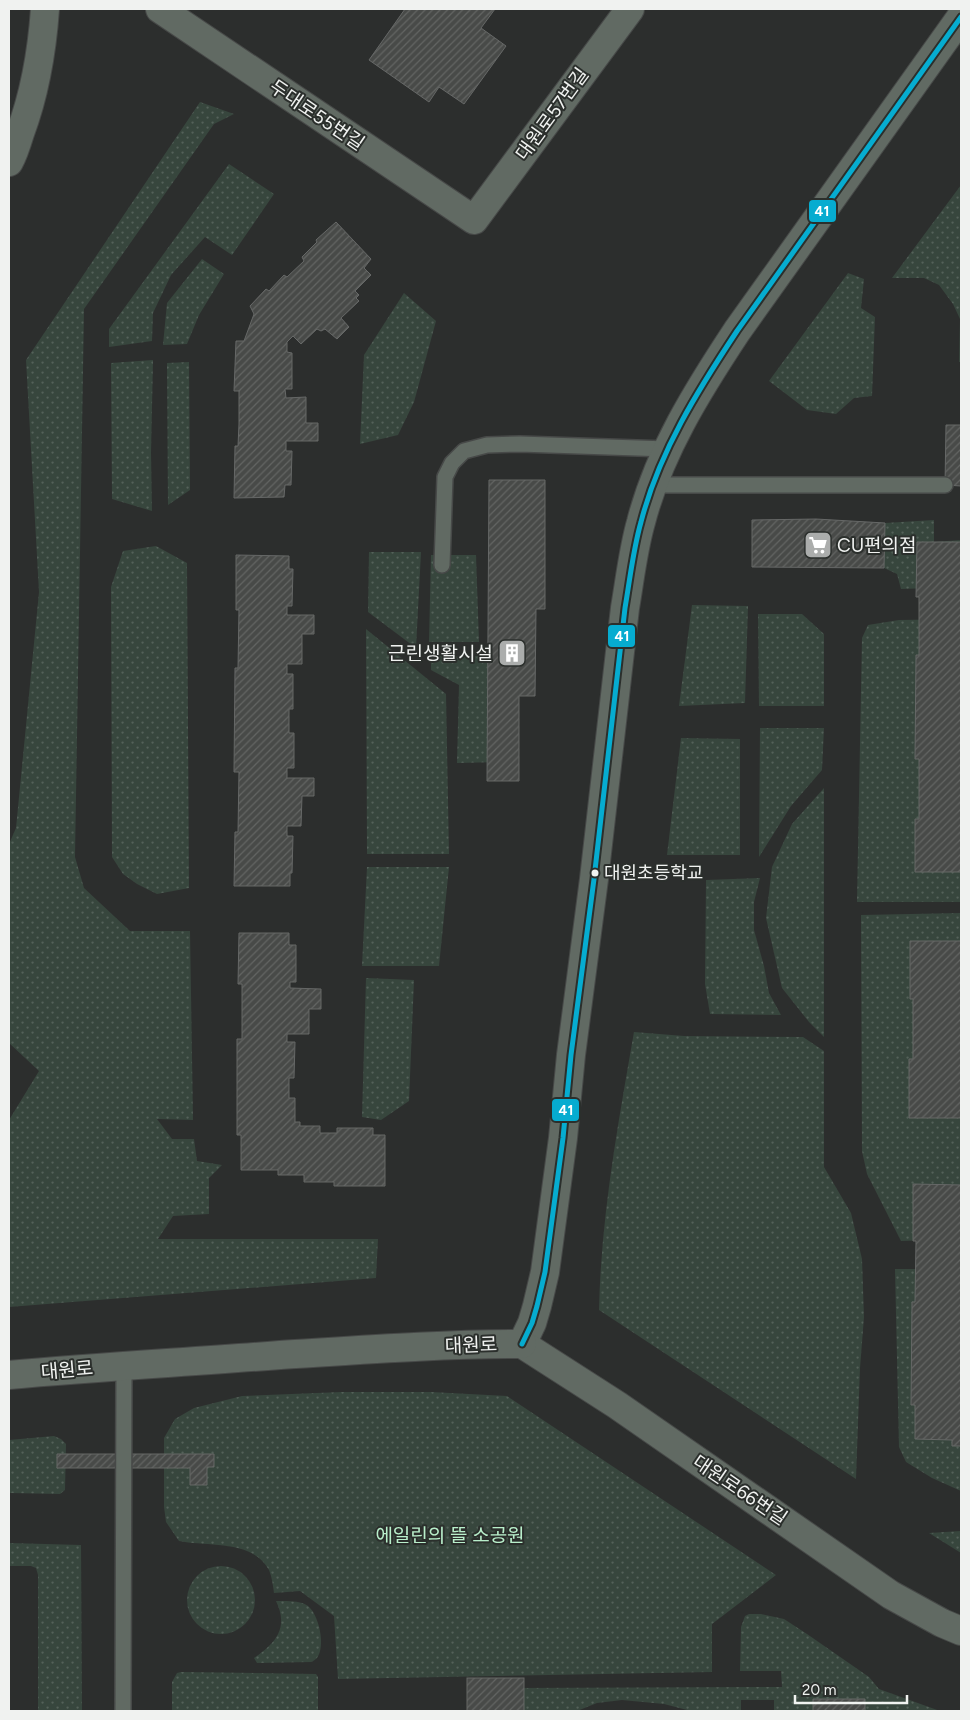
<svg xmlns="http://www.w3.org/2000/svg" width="970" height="1720" font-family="Figtree,'Noto Sans KR',sans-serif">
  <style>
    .green { fill: url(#green-dots) }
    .building { fill: url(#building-hatch); stroke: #666867 }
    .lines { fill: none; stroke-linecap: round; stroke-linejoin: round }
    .service-casing { stroke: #474948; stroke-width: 18 }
    .minor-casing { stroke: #474948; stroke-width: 30 }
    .tertiary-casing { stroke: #474948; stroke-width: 30 }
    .service { stroke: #616a63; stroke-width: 15 }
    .minor { stroke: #616a63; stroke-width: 28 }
    .tertiary { stroke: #616a63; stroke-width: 28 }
    .bus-1-casing { stroke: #2b2f2c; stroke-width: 9 }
    .bus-1 { stroke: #06acd0; stroke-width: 5 }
    .bus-dot { fill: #f0f2f0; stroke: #2b2f2c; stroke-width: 2 }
    .labels { text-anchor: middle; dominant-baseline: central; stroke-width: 4; stroke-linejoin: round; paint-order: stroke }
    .bus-label { font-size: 18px; fill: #f0f2f0; stroke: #2b2f2c; text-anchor: start }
    .street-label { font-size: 19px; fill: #f0f2f0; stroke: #2b2f2c }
    .poi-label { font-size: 19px; fill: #f0f2f0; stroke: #2b2f2c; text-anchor: start }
    .park-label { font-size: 19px; fill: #b9efcb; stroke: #2b2f2c }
    .line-badge { stroke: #2b2f2c; stroke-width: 2 }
    .badge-label { font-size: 14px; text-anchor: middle; font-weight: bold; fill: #fff }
  </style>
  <defs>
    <pattern id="green-dots" width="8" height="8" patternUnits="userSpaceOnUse" patternTransform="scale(1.25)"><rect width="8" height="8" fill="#37463d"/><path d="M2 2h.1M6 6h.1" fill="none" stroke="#546159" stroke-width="1.8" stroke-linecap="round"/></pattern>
    <pattern id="building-hatch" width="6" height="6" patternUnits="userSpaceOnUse" patternTransform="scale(1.25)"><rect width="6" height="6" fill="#484a48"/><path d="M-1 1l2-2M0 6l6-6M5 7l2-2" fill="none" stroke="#636563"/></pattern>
  </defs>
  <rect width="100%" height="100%" fill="#2c2e2d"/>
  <!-- green -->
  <g class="green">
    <polygon points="200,102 234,114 214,124 84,309 75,857 84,888 130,931 190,931 193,1120 157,1119 172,1139 194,1139 197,1161 222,1165 209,1178 209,1214 173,1216 158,1239 378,1239 376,1278 9,1307 9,1120 39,1071 9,1043 9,844 16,828 39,592 26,360"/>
    <polygon points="229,164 274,194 232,255 205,237 171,275 153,313 152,341 109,347 109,329"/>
    <polygon points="961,185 961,362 959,362 960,319 953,304 939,285 924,278 892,278"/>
    <polygon points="202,259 224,274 199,315 187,344 163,345 167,303"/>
    <polygon points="848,273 864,279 861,308 875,317 872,396 854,398 836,414 807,410 769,381"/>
    <polygon points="404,293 436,321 414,402 398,435 360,444 364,355"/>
    <polygon points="153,360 151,453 152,511 112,499 111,363"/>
    <polygon points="189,362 190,490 168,505 167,363"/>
    <polygon points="934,520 934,542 961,540 961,587 901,589 897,574 884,568 885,523"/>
    <polygon points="156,546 187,563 189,888 157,894 137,884 123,874 112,857 111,587 123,551"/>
    <polygon points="369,552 421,552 416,648 368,612"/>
    <polygon points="431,555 476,555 479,642 429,642"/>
    <polygon points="692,605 748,606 745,703 679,706"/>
    <polygon points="758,614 802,614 824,634 824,706 759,706"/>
    <polygon points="961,619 961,902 857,902 862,638 868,625 899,620"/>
    <polygon points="366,629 446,694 449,854 367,854"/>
    <polygon points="431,656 516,656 500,762 457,763 459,685 431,670"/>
    <polygon points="760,728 824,728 822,770 791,806 759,857"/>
    <polygon points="681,738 740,739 740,855 667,855"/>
    <polygon points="824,788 824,1037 809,1022 782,988 766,918 772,867 792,824"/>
    <polygon points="367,867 449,867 439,966 362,966"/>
    <polygon points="760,878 754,902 754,930 764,966 769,993 781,1015 710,1014 705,984 706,880"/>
    <polygon points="961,913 961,1239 901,1241 867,1174 862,1151 861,915"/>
    <polygon points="366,978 414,980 409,1101 381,1120 362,1117"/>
    <path d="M634 1032 684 1036 803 1037 824 1051V1167L851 1213 862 1259 864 1317 860 1368 856 1479 599 1310C601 1216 618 1124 634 1032Z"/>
    <polygon points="895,1269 961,1269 961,1491 932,1478 906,1462 899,1447"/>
    <path d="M342 1392H431L507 1396 776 1575 712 1624V1672L338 1679 334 1616 300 1591 274 1593C273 1586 272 1577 269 1570 252 1539 208 1547 179 1541L166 1522 164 1507V1438L175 1419 194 1408 242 1396Z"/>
    <polygon points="54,1436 61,1439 66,1444 65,1490 60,1494 9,1493 9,1440"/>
    <polygon points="961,1531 961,1553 929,1533"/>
    <polygon points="9,1543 81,1545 82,1711 38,1711 38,1575 36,1568 31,1566 9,1566"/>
    <circle cx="221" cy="1600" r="34"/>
    <path d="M276 1601C285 1601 300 1600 308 1606 319 1615 326 1646 317 1658 316 1659 312 1662 311 1662L257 1663 254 1658C276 1643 289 1628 276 1601Z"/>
    <polygon points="749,1614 761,1614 784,1619 807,1634 869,1677 879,1689 940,1711 774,1711 774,1700 741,1700 741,1711 691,1711 664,1704 622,1700 597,1703 577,1711 518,1711 517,1688 782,1687 781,1671 740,1671 741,1627 745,1616"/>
    <polygon points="181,1672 316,1674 318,1677 318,1711 172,1711 172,1682 177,1673"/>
  </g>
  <!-- building -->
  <g class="building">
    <polygon points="405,9 495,9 481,28 506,46 464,104 439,87 429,102 369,60"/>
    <polygon points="336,222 371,259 364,268 371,275 355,291 359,295 356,298 359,301 341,318 349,327 337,339 325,329 321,331 317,329 301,344 293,336 287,342 287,352 292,353 292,389 285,389 286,398 306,397 306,423 318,423 318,441 286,441 286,451 292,451 291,485 285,485 284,497 234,498 235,446 238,446 239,424 239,391 234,391 236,341 244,341 254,314 250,306 266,289 269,291 284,275 287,277 304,261 302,257 317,242 316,240"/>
    <polygon points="946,425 961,425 961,486 945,485"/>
    <polygon points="489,480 545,480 545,609 536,609 535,696 519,696 519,781 487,781"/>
    <polygon points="816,519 885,523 884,568 752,567 752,520"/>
    <polygon points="917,542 961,542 961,872 915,872 915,819 919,819 919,759 915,759 916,655 919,655 919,597 916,597"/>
    <polygon points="236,555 289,556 289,569 293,569 292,606 287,606 287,615 314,615 314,634 302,634 302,664 287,664 287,674 293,674 293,709 289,709 289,733 294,733 294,768 287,768 287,778 314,778 314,796 302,796 301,826 287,826 287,836 293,836 292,873 290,873 290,886 234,886 235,832 238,832 239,772 234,772 235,668 238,668 239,610 236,610"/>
    <polygon points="239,933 289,933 289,945 296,945 296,982 290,982 290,988 321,989 321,1009 309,1009 309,1034 287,1034 287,1042 295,1042 294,1078 289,1078 289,1098 295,1098 295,1122 300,1122 300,1126 320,1126 320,1133 337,1133 337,1128 373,1128 373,1135 385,1135 385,1186 334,1186 334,1182 304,1182 304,1175 278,1175 278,1170 241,1170 241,1135 237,1135 237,1039 242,1039 242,984 238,984"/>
    <polygon points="910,941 961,941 961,1118 909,1118 909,1059 913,1059 913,999 910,999"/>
    <polygon points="913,1184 961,1185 961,1446 952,1446 952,1440 915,1439 915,1405 911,1405 912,1302 915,1302 916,1241 913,1241"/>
    <polygon points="57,1454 214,1454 214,1467 207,1467 207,1485 190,1485 190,1468 57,1468"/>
    <rect x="467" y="1678" width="57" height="33"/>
    <polygon points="813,1699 865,1699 865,1711 877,1711 813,1711"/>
  </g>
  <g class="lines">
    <defs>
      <g id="service">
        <polyline points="654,485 945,485"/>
        <polyline points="442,565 445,477 452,463 464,451 487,445 520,444 667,449"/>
        <polyline points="123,1711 124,1365"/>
      </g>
      <g id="minor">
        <polyline points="160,9 474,220 630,9"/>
        <path d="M9 162C14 153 17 143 20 133 35 93 42 51 45 9"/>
      </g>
      <g id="tertiary">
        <path d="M522 1344 532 1323 537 1306 545 1272 563 1138 571 1055 594 879 625 608C630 579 633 550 641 522 659 452 698 390 737 331L961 17"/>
        <polyline points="522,1344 617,1405 891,1595 942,1623 961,1631"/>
        <path d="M9 1375C99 1367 190 1362 280 1355 361 1350 441 1344 522 1344"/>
      </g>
    </defs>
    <!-- service casing -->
    <use href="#service" class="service-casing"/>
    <!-- minor casing -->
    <use href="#minor" class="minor-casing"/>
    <!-- tertiary casing -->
    <use href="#tertiary" class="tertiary-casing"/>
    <!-- service -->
    <use href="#service" class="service"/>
    <!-- minor -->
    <use href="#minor" class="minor"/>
    <!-- tertiary -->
    <use href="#tertiary" class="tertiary"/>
    <defs>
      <path id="bus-1" d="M522 1344 532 1323 537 1306 545 1272 563 1138 571 1055 594 879 625 608C630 579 633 550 641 522 659 452 698 390 737 331L961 17"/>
    </defs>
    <!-- bus-1 casing -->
    <use href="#bus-1" class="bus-1-casing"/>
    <!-- bus-1 -->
    <use href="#bus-1" class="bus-1"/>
  </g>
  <!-- icons -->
  <defs>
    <symbol id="supermarket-square" viewBox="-11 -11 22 22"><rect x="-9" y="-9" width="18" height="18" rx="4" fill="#abadac" stroke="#2b2f2c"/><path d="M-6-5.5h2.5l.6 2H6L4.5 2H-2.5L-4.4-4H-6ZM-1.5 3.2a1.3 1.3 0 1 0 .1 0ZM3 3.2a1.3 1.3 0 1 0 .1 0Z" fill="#fff"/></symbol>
    <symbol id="building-square" viewBox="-11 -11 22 22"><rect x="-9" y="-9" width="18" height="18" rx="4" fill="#abadac" stroke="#2b2f2c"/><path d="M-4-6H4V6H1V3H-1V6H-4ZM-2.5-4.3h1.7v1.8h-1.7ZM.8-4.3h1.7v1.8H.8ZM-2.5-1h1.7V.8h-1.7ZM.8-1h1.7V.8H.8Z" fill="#fff"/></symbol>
  </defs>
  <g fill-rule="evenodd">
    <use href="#supermarket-square" x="802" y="529" width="32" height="32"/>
    <use href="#building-square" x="496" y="637" width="32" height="32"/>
  </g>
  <!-- markers -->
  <circle class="bus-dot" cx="595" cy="873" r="4.5"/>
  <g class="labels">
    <!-- bus labels -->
    <g class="bus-label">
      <text x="604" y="873">대원초등학교</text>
    </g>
    <!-- street labels -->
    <g class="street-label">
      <text transform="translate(552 114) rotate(-54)">대원로57번길</text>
      <text transform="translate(317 115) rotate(34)">두대로55번길</text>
      <text transform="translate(471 1345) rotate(-2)">대원로</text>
      <text transform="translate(67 1370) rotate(-5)">대원로</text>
      <text transform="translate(740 1490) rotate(34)">대원로66번길</text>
    </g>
    <!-- poi labels -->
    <g class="poi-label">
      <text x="837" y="545">CU편의점</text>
      <text x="493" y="653" text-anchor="end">근린생활시설</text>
    </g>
    <!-- park labels -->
    <g class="park-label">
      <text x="450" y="1535">에일린의 뜰 소공원</text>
    </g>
  </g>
  <g class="line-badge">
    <rect x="808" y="199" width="29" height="24" rx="5" fill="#06acd0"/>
    <rect x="607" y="624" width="29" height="24" rx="5" fill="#06acd0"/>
    <rect x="551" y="1098" width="29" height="24" rx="5" fill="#06acd0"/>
  </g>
  <g class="badge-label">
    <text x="822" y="216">41</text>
    <text x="622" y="641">41</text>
    <text x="566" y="1115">41</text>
  </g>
  <!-- border -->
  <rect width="970" height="1720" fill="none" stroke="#f0f2f0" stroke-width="20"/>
  <!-- scale -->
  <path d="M795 1695v8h112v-8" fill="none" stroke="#f0f2f0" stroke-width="2.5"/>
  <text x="802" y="1695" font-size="15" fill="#f0f2f0" stroke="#2b2f2c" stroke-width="4" paint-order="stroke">20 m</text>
</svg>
